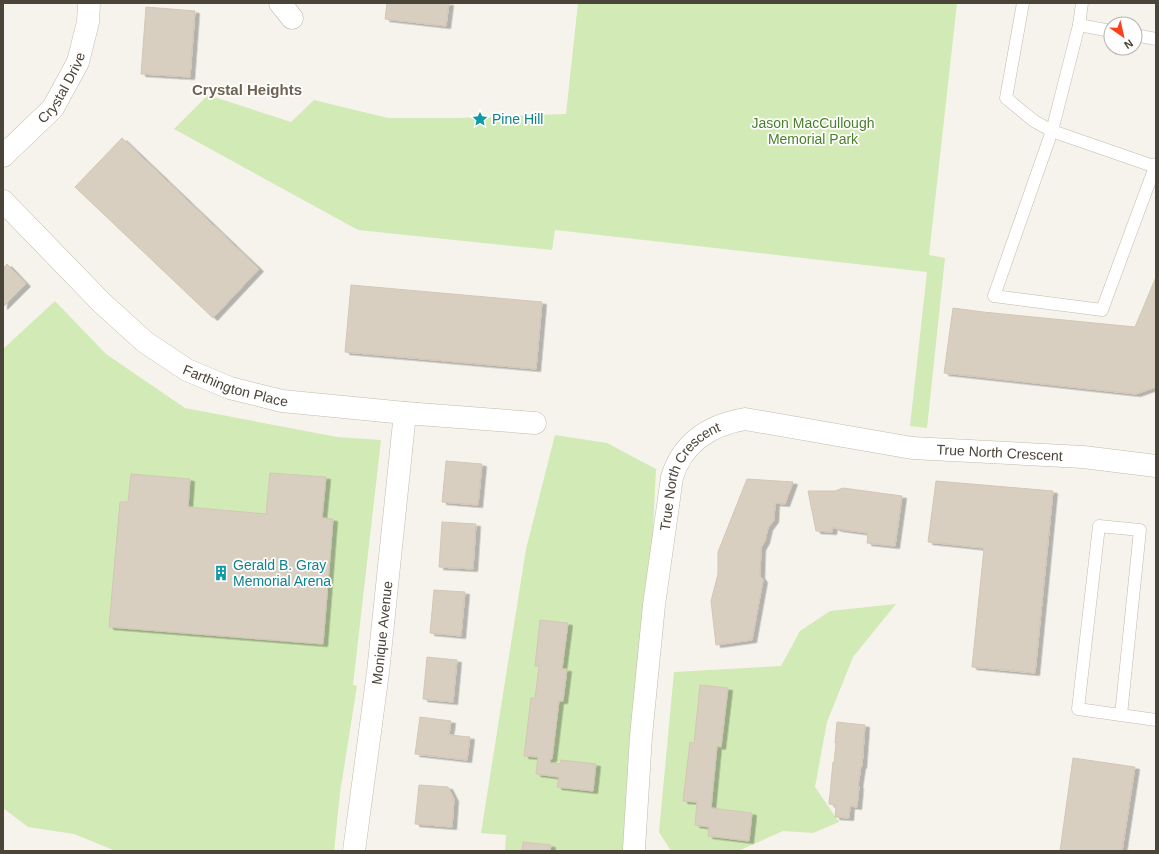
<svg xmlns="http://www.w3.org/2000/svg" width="1159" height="854" font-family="Arial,sans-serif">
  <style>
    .green { fill: #d2eab5 }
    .building { fill: #d8cfc1; stroke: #d3c7b4; filter: url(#shadow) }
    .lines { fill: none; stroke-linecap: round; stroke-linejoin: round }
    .service-casing { stroke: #c2bbae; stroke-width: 13 }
    .minor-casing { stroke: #c2bbae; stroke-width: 23 }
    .service { stroke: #fff; stroke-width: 12 }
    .minor { stroke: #fff; stroke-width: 22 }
    .labels { text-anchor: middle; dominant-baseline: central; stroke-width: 3.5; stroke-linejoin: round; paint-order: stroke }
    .street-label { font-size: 14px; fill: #4b4439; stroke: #fff }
    .culture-label { font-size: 14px; fill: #0d838f; stroke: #fff; text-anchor: start }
    .park-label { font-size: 14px; fill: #4a7f2a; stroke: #fff }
    .neighbourhood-label { font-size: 15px; font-weight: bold; fill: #6e6250; stroke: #fff }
  </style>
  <defs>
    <filter id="shadow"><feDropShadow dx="4.5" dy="2.5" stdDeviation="0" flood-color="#0004"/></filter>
  </defs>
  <rect width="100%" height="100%" fill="#f6f3ec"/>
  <!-- green -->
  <g class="green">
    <polygon points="578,3 957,3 929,255 945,258 927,428 910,426 927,272 555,230 552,250 358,230 174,129 208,95 291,122 314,100 388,118 456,118 566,114"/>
    <polygon points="55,301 106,354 185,408 337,437 381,440 353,685 357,686 340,793 334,851 116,851 74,834 28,827 3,808 3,349"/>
    <polygon points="555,435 607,443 656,469 637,851 505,851 506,835 481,833 526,549"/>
    <polygon points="896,604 853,657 827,722 815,787 839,822 813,833 783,831 738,851 671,851 659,832 674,672 781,666 800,631 830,611"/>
  </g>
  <!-- building -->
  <g class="building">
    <polygon points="387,3 449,3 446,26 385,19"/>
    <polygon points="146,7 195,11 190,77 141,74"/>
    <polygon points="122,138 259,269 213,318 75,187"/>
    <polygon points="7,264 26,284 3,307 3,268"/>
    <polygon points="1156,277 1156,387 1136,394 944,373 953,308 983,312 1135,327"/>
    <polygon points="351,285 542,302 536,369 345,352"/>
    <polygon points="446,461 482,464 478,505 442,502"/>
    <polygon points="270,473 326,477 322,518 333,519 323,644 109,627 120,502 128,502 131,474 190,479 188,507 266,514"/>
    <polygon points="747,479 793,482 785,504 775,503 774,520 768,528 765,541 761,548 760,576 763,580 752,640 716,645 711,601 718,574 718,552"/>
    <polygon points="936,481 1053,491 1035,673 972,667 984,548 928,542"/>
    <polygon points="843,488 902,496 895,546 867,543 868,533 838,529 833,527 832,532 816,531 808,491 835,491"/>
    <polygon points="442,522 476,524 473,569 439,567"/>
    <polygon points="434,590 465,592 461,636 430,633"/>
    <polygon points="540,620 568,623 562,669 567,669 563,701 559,701 552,759 550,759 550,763 560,764 561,760 596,764 593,791 557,787 559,777 536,774 538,757 524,756 531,698 535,698 539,666 535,666"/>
    <polygon points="427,657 457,660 453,702 423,699"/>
    <polygon points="700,685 728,688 721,747 717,746 711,808 752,813 749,841 708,836 709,827 695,825 697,802 683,801 690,742 694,743"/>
    <polygon points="420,717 451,721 449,735 470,737 467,760 415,754"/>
    <polygon points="837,722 865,725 862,766 861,766 858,786 859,786 857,807 850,806 849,818 835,817 836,805 829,804 833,762 834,763 836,743 835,743"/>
    <polygon points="1073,758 1135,767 1122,851 1060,851"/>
    <polygon points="419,785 448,787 454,799 452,827 415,824"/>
    <polygon points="523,842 551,845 550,851 522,851"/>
  </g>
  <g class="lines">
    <defs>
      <g id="service">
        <polyline points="1023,3 1006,98 1034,121 1052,131 1156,167"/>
        <polyline points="1079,25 1082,3"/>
        <polyline points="1111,31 1079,25 1052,131 994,296 1102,310 1156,164"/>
        <polyline points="1135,35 1156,39"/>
        <polyline points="1121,715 1140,530 1099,526 1078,709 1156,720"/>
      </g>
      <g id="minor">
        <polyline points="280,3 292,18"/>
        <path id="s1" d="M3 156 53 108 78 62 88 22 89 3"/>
        <path id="s2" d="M3 201 102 303 145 342 187 370 230 388 282 401 405 413 535 423"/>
        <path id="s3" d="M354 851 378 672 405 413"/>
        <path id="s4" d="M634 851V849L641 736 654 605 672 477C683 442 710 425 745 419L912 448 1083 457 1156 466"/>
      </g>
    </defs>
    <!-- service casing -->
    <use href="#service" class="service-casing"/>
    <!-- minor casing -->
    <use href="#minor" class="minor-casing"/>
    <!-- service -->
    <use href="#service" class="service"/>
    <!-- minor -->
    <use href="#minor" class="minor"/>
  </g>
  <!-- icons -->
  <defs>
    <symbol id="sight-bare" viewBox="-9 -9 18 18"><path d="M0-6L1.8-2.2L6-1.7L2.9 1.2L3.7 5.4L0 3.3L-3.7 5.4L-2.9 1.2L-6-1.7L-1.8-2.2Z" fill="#0f9aa8" stroke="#fff" stroke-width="2.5" paint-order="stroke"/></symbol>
    <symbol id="building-bare" viewBox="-9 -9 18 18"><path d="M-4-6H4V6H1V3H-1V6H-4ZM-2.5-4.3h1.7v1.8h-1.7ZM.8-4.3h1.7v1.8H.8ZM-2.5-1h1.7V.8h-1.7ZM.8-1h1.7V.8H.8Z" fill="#0f9aa8" stroke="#fff" stroke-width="2.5" paint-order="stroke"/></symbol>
  </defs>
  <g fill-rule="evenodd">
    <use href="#sight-bare" x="469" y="108" width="22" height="22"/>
    <use href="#building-bare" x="210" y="562" width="22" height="22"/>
  </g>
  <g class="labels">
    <!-- street labels -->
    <g class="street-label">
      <text stroke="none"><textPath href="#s1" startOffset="91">Crystal Drive</textPath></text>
      <text stroke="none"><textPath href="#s2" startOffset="302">Farthington Place</textPath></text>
      <text stroke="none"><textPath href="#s4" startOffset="732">True North Crescent</textPath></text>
      <text stroke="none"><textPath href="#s4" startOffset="385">True North Crescent</textPath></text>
      <text stroke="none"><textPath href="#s3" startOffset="220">Monique Avenue</textPath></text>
    </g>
    <!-- culture labels -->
    <g class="culture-label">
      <text x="492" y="119">Pine Hill</text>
      <text x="233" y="565">Gerald B. Gray<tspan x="233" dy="16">Memorial Arena</tspan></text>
    </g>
    <!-- park labels -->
    <g class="park-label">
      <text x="813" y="123">Jason MacCullough<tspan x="813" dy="16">Memorial Park</tspan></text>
    </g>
    <!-- neighbourhood labels -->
    <g class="neighbourhood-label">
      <text x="247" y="89">Crystal Heights</text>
    </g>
  </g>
  <!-- border -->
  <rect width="1159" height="854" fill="none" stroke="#4b4439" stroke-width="8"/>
  <!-- north arrow -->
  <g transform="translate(1123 36) rotate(146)"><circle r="19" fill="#ffffff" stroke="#b7b4b0"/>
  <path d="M0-3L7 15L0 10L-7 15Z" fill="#fc3f1d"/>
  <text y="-6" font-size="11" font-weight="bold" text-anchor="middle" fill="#4b4439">N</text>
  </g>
</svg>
